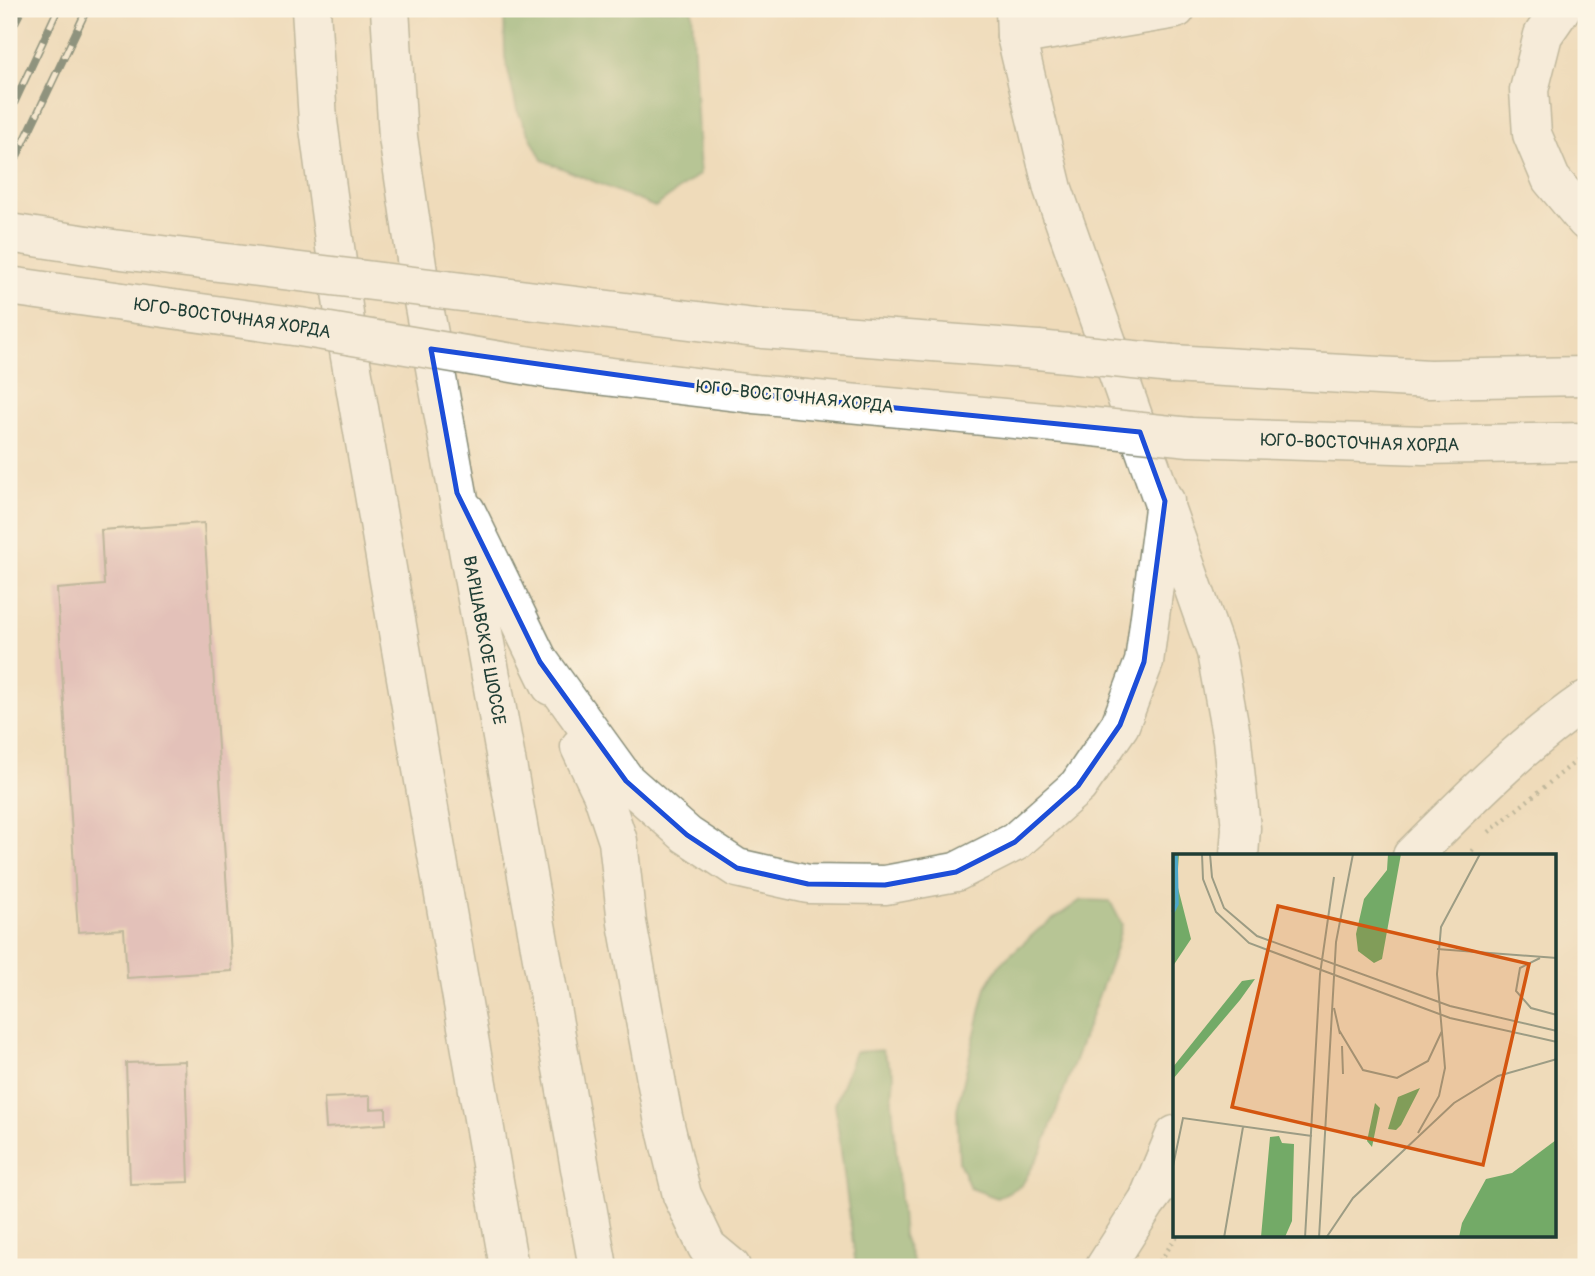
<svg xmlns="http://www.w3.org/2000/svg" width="1595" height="1276" font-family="Pangolin,sans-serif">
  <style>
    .forest { fill: #73aa67; stroke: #49744e; stroke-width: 2 }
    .building { fill: #d6a3b8 }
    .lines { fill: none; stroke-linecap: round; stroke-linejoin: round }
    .minor-casing { stroke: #878c77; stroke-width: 41 }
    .major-casing { stroke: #878c77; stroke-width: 41 }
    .path { stroke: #878c77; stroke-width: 4.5; stroke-dasharray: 2 5; stroke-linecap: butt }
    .minor { stroke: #fff; stroke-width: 38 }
    .major { stroke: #fff; stroke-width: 38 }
    .rail-casing { stroke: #1f3d34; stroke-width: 8 }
    .rail { stroke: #fcf5e5; stroke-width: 5; stroke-dasharray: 16; stroke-linecap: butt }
    .major-bridge-casing { stroke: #878c77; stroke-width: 41; stroke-linecap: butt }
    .major-bridge { stroke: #fff; stroke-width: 38 }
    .marked { fill: none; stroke: #1d4ed8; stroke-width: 5; stroke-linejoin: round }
    .labels { text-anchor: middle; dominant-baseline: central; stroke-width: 5; stroke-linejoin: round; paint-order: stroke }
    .street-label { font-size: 18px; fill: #1f3d34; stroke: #fcf5e5 }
    .inset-river { fill: none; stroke: #4ca8ca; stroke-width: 3.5 }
    .inset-road { fill: none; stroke: #9c9c84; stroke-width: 2 }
    .view { fill: #d45610; fill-opacity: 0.15; stroke: #d45610; stroke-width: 3.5 }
    .inset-edge { fill: none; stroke: #1f3d34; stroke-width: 3.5 }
  </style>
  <rect width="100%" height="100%" fill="#fcf5e5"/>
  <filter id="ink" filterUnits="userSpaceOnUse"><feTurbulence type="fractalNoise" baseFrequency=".0143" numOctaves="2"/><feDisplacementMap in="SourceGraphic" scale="14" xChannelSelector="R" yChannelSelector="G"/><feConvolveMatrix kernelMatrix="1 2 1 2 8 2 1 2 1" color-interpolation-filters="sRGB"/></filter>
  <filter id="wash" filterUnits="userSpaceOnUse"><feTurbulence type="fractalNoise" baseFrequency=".00686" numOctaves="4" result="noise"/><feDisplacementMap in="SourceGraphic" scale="28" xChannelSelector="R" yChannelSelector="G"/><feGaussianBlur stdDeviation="1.57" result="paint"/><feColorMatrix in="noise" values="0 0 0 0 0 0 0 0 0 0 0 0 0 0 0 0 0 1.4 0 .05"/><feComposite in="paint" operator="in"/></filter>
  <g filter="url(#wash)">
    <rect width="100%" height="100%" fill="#efdbba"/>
    <!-- forest -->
    <g class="forest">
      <polygon points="504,9 692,9 700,174 655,207 542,160 517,110 505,57"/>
      <polygon points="1081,900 1110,901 1122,924 1115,951 1042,1150 1022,1185 997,1198 970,1188 959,1162 957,1109 986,987 1000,964 1039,929"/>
      <polygon points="882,1050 894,1074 892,1101 903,1235 915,1267 856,1267 835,1104 855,1052"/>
    </g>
    <g id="blocks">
      <!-- building -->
      <g class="building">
        <polygon points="204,523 232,971 127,978 124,929 78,932 57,589 104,585 101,530"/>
        <polygon points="185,1061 189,1182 130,1184 126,1063"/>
        <polygon points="370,1096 370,1109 386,1108 386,1124 326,1128 324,1098"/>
      </g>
    </g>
  </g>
  <g filter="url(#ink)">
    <use href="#blocks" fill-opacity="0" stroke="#878c77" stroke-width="2"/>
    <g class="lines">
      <defs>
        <g id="minor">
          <polyline points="1015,9 1016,36 1053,189 1216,652 1232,740 1241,828 1239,856"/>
          <polyline points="1561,9 1543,35 1529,90 1532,134 1551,179 1586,221"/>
          <polyline points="1016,36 1176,9"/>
          <polyline points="466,511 551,686"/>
          <polyline points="540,662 626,781 687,835 737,868 808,884 885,885 956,872 1015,842 1078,786 1120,725 1144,662 1165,501"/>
          <polyline points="580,747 602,793 618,841 627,923 663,1117 682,1195 707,1247 731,1267"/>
          <polyline points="1150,1195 1175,1135"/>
        </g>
        <g id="major">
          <polyline points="311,9 318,121 349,351 509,1267"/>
          <path id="s1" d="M390 9 398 137 419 279 598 1267"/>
          <polyline points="763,329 1038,350"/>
          <polyline points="1172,364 1429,379 1586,376"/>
          <polyline points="754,394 1055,423"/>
          <path id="s2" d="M1190 437 1423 445 1586 442"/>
          <path d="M1412 856C1467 801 1522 744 1586 700"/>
          <polyline points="1105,1267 1146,1203 1175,1164"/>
        </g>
      </defs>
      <!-- minor casing -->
      <use href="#minor" class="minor-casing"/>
      <!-- major casing -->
      <use href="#major" class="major-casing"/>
      <!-- path -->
      <g class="path">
        <polyline points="1489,832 1586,753"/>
        <polyline points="1467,856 1476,846"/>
        <polyline points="1156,1267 1177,1236"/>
      </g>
      <!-- minor -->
      <use href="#minor" class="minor"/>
      <!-- major -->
      <use href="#major" class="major"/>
      <defs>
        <g id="rail">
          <polyline points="9,34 22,9"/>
          <polyline points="9,114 58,9"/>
          <polyline points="9,173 87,9"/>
        </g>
      </defs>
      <!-- rail casing -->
      <use href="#rail" class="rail-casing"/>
      <!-- rail -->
      <use href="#rail" class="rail"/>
      <defs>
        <g id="major-bridge">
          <polyline points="9,233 113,249 763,329"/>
          <path id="s3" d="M9 286 300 327 554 370 754 394"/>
          <polyline points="1038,350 1172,364"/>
          <polyline points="1055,423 1190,437"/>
        </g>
      </defs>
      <!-- major-bridge casing -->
      <use href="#major-bridge" class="major-bridge-casing"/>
      <!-- major-bridge -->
      <use href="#major-bridge" class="major-bridge"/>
    </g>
  </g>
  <!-- marked area -->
  <path d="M0 0H1595V1276H0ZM431 349 754 394 1140 432 1165 501 1144 662 1120 725 1078 786 1015 842 956 872 885 885 808 884 737 868 687 835 626 781 540 662 457 493Z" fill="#efdbba" fill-opacity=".55" fill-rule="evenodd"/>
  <path class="marked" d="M431 349 754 394 1140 432 1165 501 1144 662 1120 725 1078 786 1015 842 956 872 885 885 808 884 737 868 687 835 626 781 540 662 457 493Z"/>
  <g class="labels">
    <!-- street labels -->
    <g class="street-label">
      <text stroke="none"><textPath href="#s3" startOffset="226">ЮГО-ВОСТОЧНАЯ ХОРДА</textPath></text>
      <text transform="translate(795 397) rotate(6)">ЮГО-ВОСТОЧНАЯ ХОРДА</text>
      <text stroke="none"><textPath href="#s2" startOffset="170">ЮГО-ВОСТОЧНАЯ ХОРДА</textPath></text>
      <text stroke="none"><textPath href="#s1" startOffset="639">ВАРШАВСКОЕ ШОССЕ</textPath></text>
    </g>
  </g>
  <!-- overview -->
  <g transform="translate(1173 854)">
    <rect width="383" height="383" fill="#efdbba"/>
    <path d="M0 0H6L4 30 18 85 0 112ZM215 0H228L209 105 201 109 185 97 183 80 191 45 214 16ZM82 125 67 146 0 225V213L69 127ZM247 234 228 271 223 276 215 275 225 243ZM202 249 207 254 199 293 194 287ZM106 282 109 289 121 290 119 367 112 383H88L97 283ZM383 286V383H286L289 369 313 325 339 319Z" fill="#73aa67"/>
    <path class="inset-river" d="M0 58 4 50 3 0"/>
    <path class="inset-road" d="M29 0 30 25 43 58 76 89 277 164 384 188M37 0 39 23 51 54 84 82 277 152 384 177M264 95 384 104M367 104 347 114 343 137 358 154 384 161M161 154 167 180M166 176 190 216 224 224 255 207 269 177M169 192 170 220M245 279 266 242 272 214 264 120 268 73 307 0M0 312 10 264 139 282M51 384 70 273M132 384 147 120 161 23M146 384 163 88 180 0M153 384 180 344 281 249 325 222 384 205"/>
    <path class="view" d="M105 52 356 110 310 311 59 253Z"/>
    <rect width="383" height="383" class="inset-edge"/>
  </g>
  <!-- margin -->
  <rect width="1595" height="1276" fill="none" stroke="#fcf5e5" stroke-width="35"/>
</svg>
